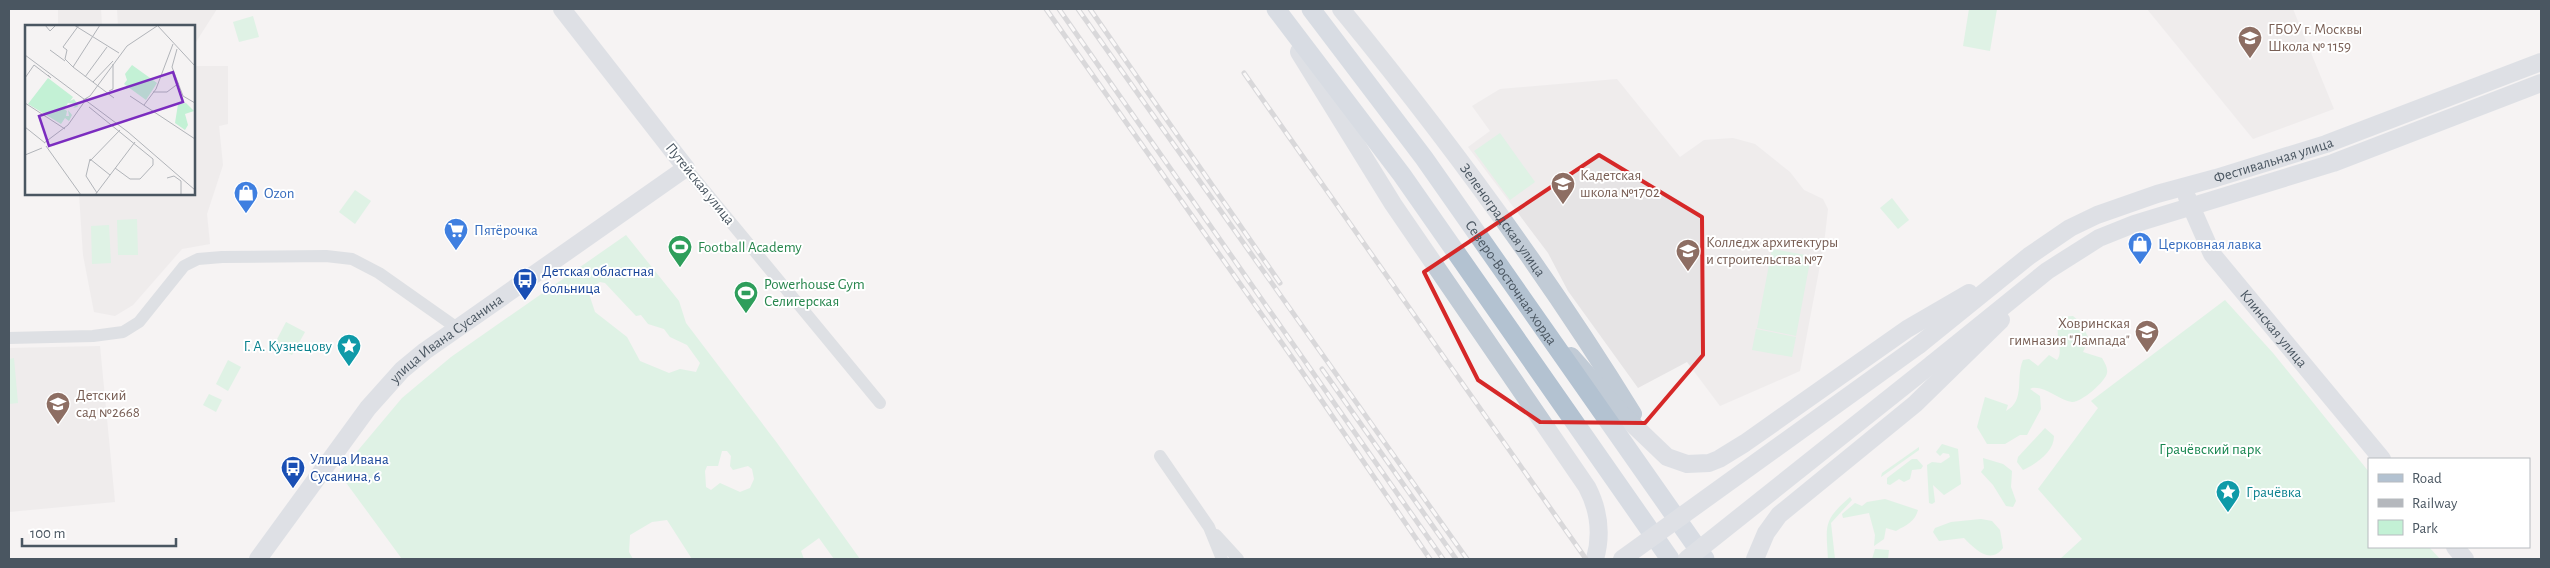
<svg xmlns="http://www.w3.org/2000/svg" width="2550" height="568" font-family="'Alegreya Sans',sans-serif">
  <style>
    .education { fill: #e6e4e5 }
    .green { fill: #c3f1d5; fill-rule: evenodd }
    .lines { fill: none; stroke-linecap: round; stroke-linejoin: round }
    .street { stroke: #c1cad2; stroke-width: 12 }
    .secondary { stroke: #c1cbd6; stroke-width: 18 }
    .primary { stroke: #b3c2d1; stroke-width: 19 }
    .rail-casing { stroke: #b5b8bd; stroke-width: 5 }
    .rail { stroke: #fff; stroke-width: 3; stroke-dasharray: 9; stroke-linecap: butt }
    .secondary-bridge { stroke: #c1cbd6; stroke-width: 18 }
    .marked { fill: none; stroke: #d62828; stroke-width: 4; stroke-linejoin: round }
    .labels { text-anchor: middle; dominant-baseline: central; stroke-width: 4; stroke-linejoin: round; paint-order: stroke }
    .education-label { font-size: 15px; fill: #785e54; stroke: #fff; text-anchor: start }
    .street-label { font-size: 15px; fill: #4a5661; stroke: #fff }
    .shop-label { font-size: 15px; fill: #366cbe; stroke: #fff; text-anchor: start }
    .leisure-label { font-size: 15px; fill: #27864d; stroke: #fff; text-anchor: start }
    .transit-label { font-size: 15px; fill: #164399; stroke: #fff; text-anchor: start }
    .culture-label { font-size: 15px; fill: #0d838f; stroke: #fff; text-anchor: end }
    .park-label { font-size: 15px; fill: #17864f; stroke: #fff }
    .inset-road { fill: none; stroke: #b1b4b9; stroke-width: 1 }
    .view { fill: #7b2cbf; fill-opacity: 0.15; stroke: #7b2cbf; stroke-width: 2.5 }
    .inset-edge { fill: none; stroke: #4a5661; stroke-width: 2.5 }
  </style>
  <rect width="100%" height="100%" fill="#f5f3f3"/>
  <!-- education -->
  <g class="education">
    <polygon points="58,9 101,9 102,26 58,26"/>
    <polygon points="117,9 217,9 194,45 194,26 118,26"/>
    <polygon points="2147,9 2293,9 2334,109 2253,139"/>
    <polygon points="194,66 228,66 228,124 219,126 223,165 207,214 210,244 182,249 133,305 115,316 94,312 83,255 79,194 194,194"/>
    <polygon points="1617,79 1680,157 1704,140 1733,138 1755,144 1790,172 1804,190 1823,199 1828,209 1824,244 1800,371 1720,406 1687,362 1638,388 1568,291 1548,253 1468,147 1490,131 1472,106 1500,89"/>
    <polygon points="100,346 115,502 9,512 9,348"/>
  </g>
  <!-- green -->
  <g class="green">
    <polygon points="1969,9 1997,9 1990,51 1963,46"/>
    <polygon points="253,16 259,37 239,42 233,22"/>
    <polygon points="1500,133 1535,182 1510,200 1474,151"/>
    <polygon points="355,190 371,201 355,224 339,212"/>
    <polygon points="1892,198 1909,220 1898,229 1880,208"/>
    <polygon points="137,219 138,255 118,255 117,220"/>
    <polygon points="109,225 111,263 92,264 91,226"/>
    <path d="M626 235 679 301 686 323 777 443 860 559H834L819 538 801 551 804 559H692L667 520 652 522 630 535 629 552 633 559H402L339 473 402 398 451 357ZM600 282 605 283 636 316 641 315 648 324 664 329 670 337 687 345 700 363 696 372 680 369 669 373 640 361 627 337 595 312 589 294 591 288ZM722 451H727L731 456 730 466 733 470 748 466 752 469 754 479 750 488 740 492 720 483 711 490 706 487 705 471 707 466H718Z"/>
    <polygon points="1772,249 1811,256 1796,336 1757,328"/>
    <polygon points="2225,300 2273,353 2369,472 2369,547 2429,547 2440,559 2060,559 2082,539 2038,489 2098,408 2091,401"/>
    <path d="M2073 316 2081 323 2089 339 2083 352 2102 358C2104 362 2108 367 2107 373 2106 381 2081 403 2072 402 2060 401 2046 386 2032 388L2030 389 2040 396 2041 409 2027 435H2020L2005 444H1987L1977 427 1985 397 2008 405 2006 411C2026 400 2015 378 2023 360L2029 359 2038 366 2049 355 2057 360C2065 350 2052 334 2061 317Z"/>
    <polygon points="286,322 305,332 292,355 274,345"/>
    <polygon points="1756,329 1796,337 1792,357 1752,350"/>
    <polygon points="14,358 18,403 9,404 9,359"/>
    <polygon points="228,360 241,367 228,391 216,384"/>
    <polygon points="209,394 222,400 216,412 203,405"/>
    <path d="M2045 428 2054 436C2054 452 2036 464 2023 470L2017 462 2018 457Z"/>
    <polygon points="1942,444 1958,449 1961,484 1944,495 1933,485 1935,502 1932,504 1929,503 1927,465 1932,462 1941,463 1950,457 1949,454 1943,453 1940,456 1936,452"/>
    <polygon points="1919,447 1919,450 1881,477 1882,473"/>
    <polygon points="1983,458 2003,464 2012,471 2011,487 2016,501 2013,507 2006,506 1993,485 1981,472 1984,468"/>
    <polygon points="1912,459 1917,459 1923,466 1921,469 1912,470 1910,479 1904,482 1899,479 1890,485 1887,484 1887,478"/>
    <path d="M1850 497 1852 500 1831 523 1835 559H1828C1826 524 1823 521 1850 497Z"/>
    <path d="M1885 499 1918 510C1915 522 1906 525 1896 531L1886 528 1884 539 1874 546 1875 535 1869 513 1843 518 1842 514 1855 503 1862 506 1867 502Z"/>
    <path d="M1981 519 1992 521 2000 530 2003 548C1990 565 1975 549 1964 538L1939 541 1933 532 1935 528 1951 522Z"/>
    <polygon points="1875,549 1889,550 1888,559 1872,559"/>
  </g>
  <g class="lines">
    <!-- street -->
    <g class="street">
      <polyline points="686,168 880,403"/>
      <polyline points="9,338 93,336 123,332 139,322 184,266 198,259 222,257 326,256 352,259 379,273 457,328"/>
      <polyline points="1160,456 1209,527 1222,559"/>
      <polyline points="1216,535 1238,559"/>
    </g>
    <!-- secondary -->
    <g class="secondary">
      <path id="s1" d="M1341 9C1446 137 1546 273 1633 414"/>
      <path d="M1299 52 1393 204 1587 487C1599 510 1602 534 1595 559"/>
      <path id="s2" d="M2187 197 2212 254 2382 459"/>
      <path id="s3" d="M1919 345 2029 256 2070 228 2097 215 2157 194 2216 178 2326 144 2541 62"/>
      <polyline points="1571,356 1621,413 1667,457 1687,464 1709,463 1719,459 1745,443 1907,329 1969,293"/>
      <polyline points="1932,364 2047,271 2099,238 2134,224 2333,163 2541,83"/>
      <polyline points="2455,547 2465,559"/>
      <path id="s4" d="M258 559 368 408 402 370 425 351 686 168 562 9"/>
      <polyline points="1755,559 1766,533 1779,515 1915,404 2001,320"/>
    </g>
    <!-- primary -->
    <g class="primary">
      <polyline points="1276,9 1402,175 1670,559"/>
      <path id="s5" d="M1311 9 1424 158 1705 559"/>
    </g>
    <defs>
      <g id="rail">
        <polyline points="1046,9 1296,363 1430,559"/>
        <polyline points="1059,9 1443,559"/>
        <polyline points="1078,9 1467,559"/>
        <polyline points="1090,9 1280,283"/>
        <polyline points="1244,73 1586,559"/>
        <polyline points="1322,369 1456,559"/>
      </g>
    </defs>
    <!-- rail casing -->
    <use href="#rail" class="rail-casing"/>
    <!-- rail -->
    <use href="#rail" class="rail"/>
    <!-- secondary-bridge -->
    <g class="secondary-bridge">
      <polyline points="1622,559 1919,345"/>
      <polyline points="1687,559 1932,364"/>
    </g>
  </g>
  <!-- marked area -->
  <path d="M0 0H2550V568H0ZM1599 155 1702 217 1703 355 1645 423 1540 422 1478 380 1424 272Z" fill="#f5f3f3" fill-opacity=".55" fill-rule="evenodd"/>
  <path class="marked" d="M1599 155 1702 217 1703 355 1645 423 1540 422 1478 380 1424 272Z"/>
  <!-- icons -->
  <defs>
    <symbol id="school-pin" viewBox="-11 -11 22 30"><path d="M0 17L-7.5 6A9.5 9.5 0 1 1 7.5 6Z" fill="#8d6e63" stroke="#fff"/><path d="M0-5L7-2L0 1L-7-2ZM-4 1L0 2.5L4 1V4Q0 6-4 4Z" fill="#fff"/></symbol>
    <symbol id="shop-pin" viewBox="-11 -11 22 30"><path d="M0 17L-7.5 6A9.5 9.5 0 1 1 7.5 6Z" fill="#3f7fe0" stroke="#fff"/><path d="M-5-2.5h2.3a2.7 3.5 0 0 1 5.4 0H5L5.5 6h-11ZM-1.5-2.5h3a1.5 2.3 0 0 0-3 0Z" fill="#fff"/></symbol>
    <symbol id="supermarket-pin" viewBox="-11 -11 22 30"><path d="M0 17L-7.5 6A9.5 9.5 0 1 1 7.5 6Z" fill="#3f7fe0" stroke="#fff"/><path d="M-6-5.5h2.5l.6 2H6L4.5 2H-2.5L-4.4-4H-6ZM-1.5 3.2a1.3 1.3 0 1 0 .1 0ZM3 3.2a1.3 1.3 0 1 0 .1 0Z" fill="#fff"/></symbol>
    <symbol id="stadium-pin" viewBox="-11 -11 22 30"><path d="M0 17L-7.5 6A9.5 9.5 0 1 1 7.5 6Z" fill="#2e9e5b" stroke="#fff"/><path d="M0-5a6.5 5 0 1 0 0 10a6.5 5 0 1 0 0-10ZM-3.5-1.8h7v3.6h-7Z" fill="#fff"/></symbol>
    <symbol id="university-pin" viewBox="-11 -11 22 30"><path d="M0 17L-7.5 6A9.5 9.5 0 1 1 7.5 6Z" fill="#8d6e63" stroke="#fff"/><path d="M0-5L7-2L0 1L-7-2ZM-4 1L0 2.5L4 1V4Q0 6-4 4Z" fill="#fff"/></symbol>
    <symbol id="bus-pin" viewBox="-11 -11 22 30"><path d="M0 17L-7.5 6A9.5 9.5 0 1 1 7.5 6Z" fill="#1a4fb4" stroke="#fff"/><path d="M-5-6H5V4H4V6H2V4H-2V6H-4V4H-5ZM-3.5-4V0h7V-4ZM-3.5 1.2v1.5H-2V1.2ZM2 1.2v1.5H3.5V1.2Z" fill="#fff"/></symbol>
    <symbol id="sight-pin" viewBox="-11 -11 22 30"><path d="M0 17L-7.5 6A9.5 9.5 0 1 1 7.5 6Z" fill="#0f9aa8" stroke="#fff"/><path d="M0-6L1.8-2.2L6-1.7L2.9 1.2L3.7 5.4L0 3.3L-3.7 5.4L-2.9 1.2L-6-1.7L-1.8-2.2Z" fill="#fff"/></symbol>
  </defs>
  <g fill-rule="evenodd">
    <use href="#school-pin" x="2236" y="24" width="28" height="38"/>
    <use href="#school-pin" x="1549" y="170" width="28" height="38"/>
    <use href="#shop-pin" x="232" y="179" width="28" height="38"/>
    <use href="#supermarket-pin" x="442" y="216" width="28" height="38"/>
    <use href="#shop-pin" x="2126" y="230" width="28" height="38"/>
    <use href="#stadium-pin" x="666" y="233" width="28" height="38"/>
    <use href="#university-pin" x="1674" y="237" width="28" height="38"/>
    <use href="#bus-pin" x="511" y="266" width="28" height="38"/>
    <use href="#stadium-pin" x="732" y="279" width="28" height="38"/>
    <use href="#school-pin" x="2133" y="318" width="28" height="38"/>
    <use href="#sight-pin" x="335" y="332" width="28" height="38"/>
    <use href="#school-pin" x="44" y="390" width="28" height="38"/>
    <use href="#bus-pin" x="279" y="454" width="28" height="38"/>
    <use href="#sight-pin" x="2214" y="478" width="28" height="38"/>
  </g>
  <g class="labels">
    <!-- education labels -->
    <g class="education-label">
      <text x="2268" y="29">ГБОУ г. Москвы<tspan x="2268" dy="17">Школа № 1159</tspan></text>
      <text x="1580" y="175">Кадетская<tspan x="1580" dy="17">школа №1702</tspan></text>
      <text x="1706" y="242">Колледж архитектуры<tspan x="1706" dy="17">и строительства №7</tspan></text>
      <text x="2130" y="323" text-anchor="end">Ховринская<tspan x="2130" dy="17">гимназия "Лампада"</tspan></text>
      <text x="76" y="395">Детский<tspan x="76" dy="17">сад №2668</tspan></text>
    </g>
    <!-- street labels -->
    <g class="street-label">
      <text stroke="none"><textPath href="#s3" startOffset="406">Фестивальная улица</textPath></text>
      <text transform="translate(700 184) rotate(51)">Путейская улица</text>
      <text stroke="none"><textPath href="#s1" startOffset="266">Зеленоградская улица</textPath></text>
      <text stroke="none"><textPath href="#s5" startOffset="339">Северо-Восточная хорда</textPath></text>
      <text stroke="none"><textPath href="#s2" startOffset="159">Клинская улица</textPath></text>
      <text stroke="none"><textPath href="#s4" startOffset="292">улица Ивана Сусанина</textPath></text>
    </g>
    <!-- shop labels -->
    <g class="shop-label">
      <text x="264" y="193">Ozon</text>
      <text x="474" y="230">Пятёрочка</text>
      <text x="2158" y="244">Церковная лавка</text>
    </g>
    <!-- leisure labels -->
    <g class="leisure-label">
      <text x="698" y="247">Football Academy</text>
      <text x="764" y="284">Powerhouse Gym<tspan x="764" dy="17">Селигерская</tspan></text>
    </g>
    <!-- transit labels -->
    <g class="transit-label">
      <text x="542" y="271">Детская областная<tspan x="542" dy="17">больница</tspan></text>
      <text x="310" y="459">Улица Ивана<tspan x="310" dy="17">Сусанина, 6</tspan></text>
    </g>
    <!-- culture labels -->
    <g class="culture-label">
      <text x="332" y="346">Г. А. Кузнецову</text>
      <text x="2246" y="492" text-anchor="start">Грачёвка</text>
    </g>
    <!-- park labels -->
    <g class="park-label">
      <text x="2210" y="449">Грачёвский парк</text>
    </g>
  </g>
  <!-- overview -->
  <g transform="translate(25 25)">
    <rect width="170" height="170" fill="#f5f3f3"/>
    <path d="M107 40 132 58 121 75 99 59 102 55 100 49ZM23 53 48 72 45 76 49 74 51 77 53 81 52 82 48 83 52 79 43 78 39 84 42 86 41 91H44L43 85 47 90 44 96 40 93 36 99 3 79ZM161 78 169 86 160 89 163 100 160 105 150 98 153 79Z" fill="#c3f1d5"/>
    <path class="inset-road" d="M20 0 25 6 31 0M49 0 94 28M132 0 170 41M152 24 147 42 158 71 170 78M25 25 40 36M0 30 103 107 170 165M9 40 26 53 23 50M48 42 40 34 42 25 38 22 54 0M48 42 89 73M48 42 75 0M60 52 82 22M0 53 9 40M68 57 88 36M84 66 88 64V39M128 67H142L154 58M105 71 170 114M58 75 65 71 102 21 132 1M0 78 40 104M119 80 131 64 148 19M64 82 128 134V140L115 154H105L90 143M0 102 20 118M19 118 43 100 62 73M21 121 56 170M0 130 17 123M65 136 95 105M142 153 149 151 156 156V170M72 168 61 151 65 134 85 150M70 170 110 117"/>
    <path class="view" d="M148 47 158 77 24 121 14 91Z"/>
    <rect width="170" height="170" class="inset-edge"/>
  </g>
  <!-- border -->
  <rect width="2550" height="568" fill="none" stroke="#4a5661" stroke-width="20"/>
  <!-- legend -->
  <rect x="2368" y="458" width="162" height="90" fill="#ffffff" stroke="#b7bbc0"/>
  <rect x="2378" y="474" width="25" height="8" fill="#b3c2d1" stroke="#b7bbc0"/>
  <text x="2412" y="483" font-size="15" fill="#4a5661">Road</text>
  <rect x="2378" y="499" width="25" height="8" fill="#b5b8bd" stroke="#b7bbc0"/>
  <text x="2412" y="508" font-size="15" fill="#4a5661">Railway</text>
  <rect x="2378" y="520" width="25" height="15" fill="#c3f1d5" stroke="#b7bbc0"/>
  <text x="2412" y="533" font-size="15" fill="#4a5661">Park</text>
  <!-- scale -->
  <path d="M22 538v8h154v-8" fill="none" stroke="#4a5661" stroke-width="2.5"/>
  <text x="30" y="538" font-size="15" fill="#4a5661" stroke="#ffffff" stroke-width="4" paint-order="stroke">100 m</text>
</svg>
